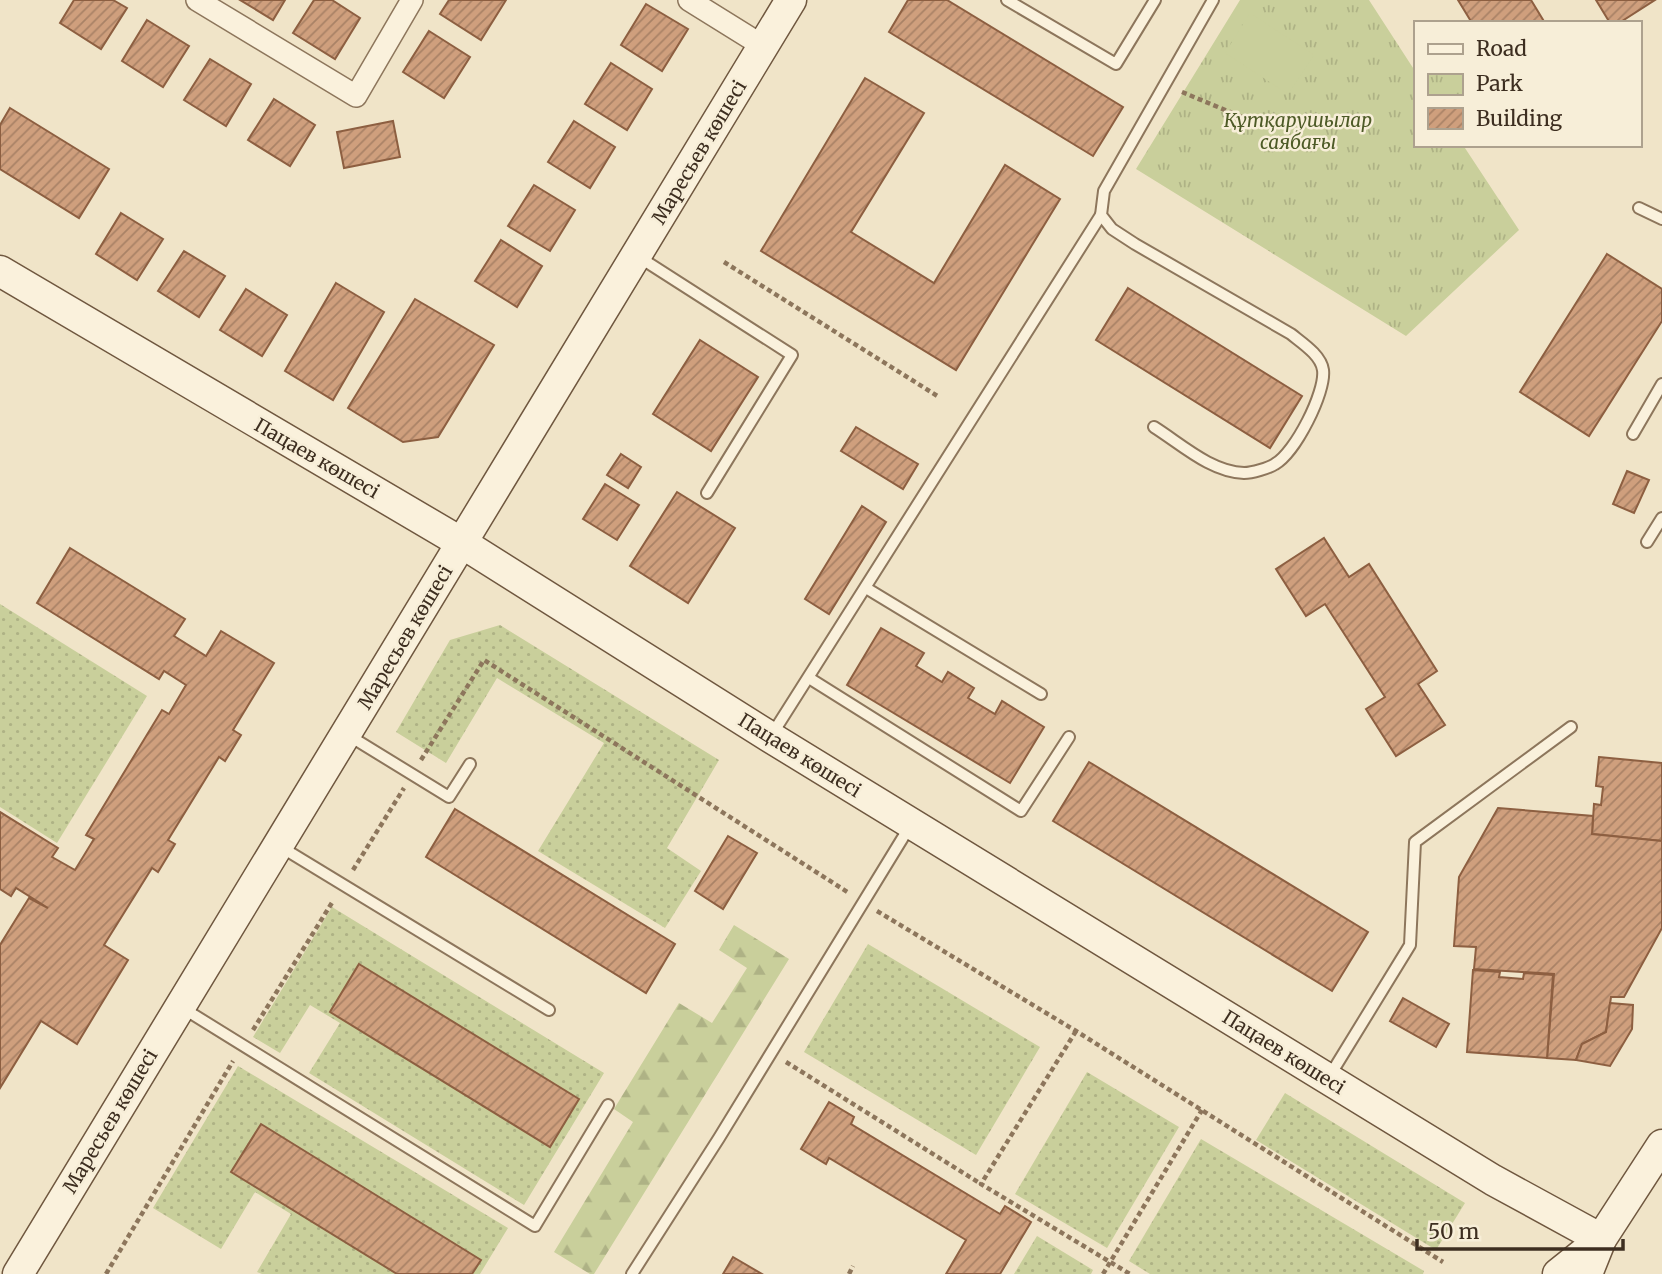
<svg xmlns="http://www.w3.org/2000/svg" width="1662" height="1274" font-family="Merriweather,serif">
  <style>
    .grass { fill: url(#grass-dots) }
    .forest { fill: url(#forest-firs) }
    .park { fill: url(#park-tufts) }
    .pitch { fill: #c9cf9b }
    .building { fill: url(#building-hatch); stroke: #8d5f41; stroke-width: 2 }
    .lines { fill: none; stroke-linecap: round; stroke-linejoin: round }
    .lane-casing { stroke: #8d765c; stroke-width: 14 }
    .street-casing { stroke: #8d765c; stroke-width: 24 }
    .secondary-casing { stroke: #6f573f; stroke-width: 33 }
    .path { stroke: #8d765c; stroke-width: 4.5; stroke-dasharray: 5 3.5; stroke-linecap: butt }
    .lane { stroke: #faf1dc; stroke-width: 10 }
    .street { stroke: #faf1dc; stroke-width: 21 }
    .secondary { stroke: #faf1dc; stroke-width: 30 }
    .labels { text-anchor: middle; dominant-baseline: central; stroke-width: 5; stroke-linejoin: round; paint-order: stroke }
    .park-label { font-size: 19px; font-style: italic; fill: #4d5a26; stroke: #f7eed8 }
    .street-label { font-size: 19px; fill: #3d2e20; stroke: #f7eed8 }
  </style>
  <defs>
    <pattern id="grass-dots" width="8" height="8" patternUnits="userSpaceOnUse" patternTransform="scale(1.75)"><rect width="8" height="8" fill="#c9cf9b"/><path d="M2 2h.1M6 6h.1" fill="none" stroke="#aeb285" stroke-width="1.8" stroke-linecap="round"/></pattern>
    <pattern id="forest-firs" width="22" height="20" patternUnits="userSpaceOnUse" patternTransform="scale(1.75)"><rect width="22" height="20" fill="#c9cf9b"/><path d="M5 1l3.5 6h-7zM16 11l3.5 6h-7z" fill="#aeb285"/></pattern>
    <pattern id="park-tufts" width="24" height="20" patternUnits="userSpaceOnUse" patternTransform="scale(1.75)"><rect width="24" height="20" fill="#c9cf9b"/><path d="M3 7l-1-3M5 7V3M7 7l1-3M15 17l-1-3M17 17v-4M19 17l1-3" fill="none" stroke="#aeb285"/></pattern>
    <pattern id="building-hatch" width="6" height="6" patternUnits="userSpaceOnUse" patternTransform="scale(1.75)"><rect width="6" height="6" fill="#cf9f7d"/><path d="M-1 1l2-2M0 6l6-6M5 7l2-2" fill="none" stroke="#a98266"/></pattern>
  </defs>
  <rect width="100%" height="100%" fill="#f0e4c8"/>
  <!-- grass -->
  <g class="grass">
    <polygon points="0,604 147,696 57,843 0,807"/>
    <polygon points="500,625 719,760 667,848 701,871 665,928 538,851 604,743 497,678 446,763 396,732 450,640"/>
    <polygon points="332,907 604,1073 524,1205 309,1073 340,1023 310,1005 280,1053 253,1037"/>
    <polygon points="868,944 1040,1047 976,1155 804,1052"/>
    <polygon points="238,1066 508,1228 480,1274 262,1274 257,1272 291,1214 255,1192 221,1249 153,1208"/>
    <polygon points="1087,1072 1179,1127 1107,1248 1015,1194"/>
    <polygon points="1285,1093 1465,1203 1436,1250 1256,1140"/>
    <polygon points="1201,1139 1424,1271 1423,1274 1150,1274 1129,1261"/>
    <polygon points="1037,1236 1093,1270 1091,1274 1014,1274"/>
  </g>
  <!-- forest -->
  <polygon class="forest" points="734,925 789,959 594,1274 590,1274 554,1252 633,1122 614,1109 679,1003 712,1023 747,968 719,950"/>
  <!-- park -->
  <polygon class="park" points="1240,0 1369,0 1415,71 1415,145 1463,145 1519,230 1406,336 1136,169"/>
  <!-- pitch -->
  <polygon class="pitch" points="1250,13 1314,55 1288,94 1225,53"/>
  <!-- building -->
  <g class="building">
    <polygon points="74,0 113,0 127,8 101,49 60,23"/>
    <polygon points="240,0 285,0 273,20"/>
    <polygon points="314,0 332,0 360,18 335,59 293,33"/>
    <polygon points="449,0 506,0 481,40 440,14"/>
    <polygon points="908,0 947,0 1123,107 1093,156 889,32"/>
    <polygon points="1458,0 1531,0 1545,23 1472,23"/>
    <polygon points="1596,0 1655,0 1619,23 1610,23"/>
    <polygon points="646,4 688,29 662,71 621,45"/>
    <polygon points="147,20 189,46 163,87 122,61"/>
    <polygon points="429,31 470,57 444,98 403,72"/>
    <polygon points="210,59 251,84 226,126 184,100"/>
    <polygon points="611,63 652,89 627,130 585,104"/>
    <polygon points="865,78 924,113 851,232 934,283 1005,165 1060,199 956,370 761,251"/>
    <polygon points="274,99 315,125 290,166 248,140"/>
    <polygon points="10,108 109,169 79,218 0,169 0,125"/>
    <polygon points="393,121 400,157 344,168 337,132"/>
    <polygon points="574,121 615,147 590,188 548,162"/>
    <polygon points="534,185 575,210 550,251 508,226"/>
    <polygon points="121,213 163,239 137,280 96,254"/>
    <polygon points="501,240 542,266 517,307 475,281"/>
    <polygon points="184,251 225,276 199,317 158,291"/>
    <polygon points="1607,254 1662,289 1662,321 1589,436 1520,392"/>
    <polygon points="336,283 384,312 333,400 285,371"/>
    <polygon points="1128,288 1302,396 1270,448 1096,340"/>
    <polygon points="246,289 287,315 262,356 220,330"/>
    <polygon points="415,299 494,345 438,437 403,442 348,408"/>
    <polygon points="700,340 758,377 711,451 653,414"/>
    <polygon points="856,427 918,464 903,489 841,451"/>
    <polygon points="621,454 641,467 628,488 607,475"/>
    <polygon points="1627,471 1649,480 1634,513 1613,504"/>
    <polygon points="605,484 639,505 617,540 583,519"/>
    <polygon points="677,492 735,528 688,603 630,566"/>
    <polygon points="862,506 886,522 829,614 805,599"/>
    <polygon points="1324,538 1349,577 1369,564 1437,671 1418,684 1445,725 1396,756 1366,709 1385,697 1325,604 1306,616 1276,569"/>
    <polygon points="70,548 185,619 174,636 206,656 221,631 274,663 233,730 241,735 225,761 219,757 168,840 175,844 158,872 152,868 104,945 128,960 77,1044 41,1021 0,1088 0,945 29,898 48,908 16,888 11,896 0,889 0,812 58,848 52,857 75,870 94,839 86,835 162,710 169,714 186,685 164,671 159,679 37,603"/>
    <polygon points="881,628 924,653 916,666 942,682 948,672 974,688 968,698 995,714 1002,701 1044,727 1010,783 847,685"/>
    <polygon points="1599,757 1662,763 1662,841 1592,834 1594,804 1601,805 1603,787 1596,786"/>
    <polygon points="1089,762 1368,932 1332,991 1053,821"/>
    <polygon points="1498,808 1593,816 1592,834 1662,841 1662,928 1624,997 1611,997 1606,1032 1582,1044 1576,1060 1547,1058 1554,974 1474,969 1476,947 1454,946 1459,877"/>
    <polygon points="455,809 675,944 646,993 426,857"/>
    <polygon points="728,836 757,853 723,909 695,891"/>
    <polygon points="359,964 579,1099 550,1147 330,1012"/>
    <polygon points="1473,970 1500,972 1499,977 1523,979 1524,973 1553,975 1547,1058 1467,1052"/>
    <polygon points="1403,998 1449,1024 1436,1047 1390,1021"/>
    <polygon points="1610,1003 1633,1005 1632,1029 1610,1066 1576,1060 1582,1044 1606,1032"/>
    <polygon points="829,1102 854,1117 851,1124 1000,1214 1005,1206 1031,1222 1000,1274 946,1274 966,1240 829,1158 826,1164 801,1149"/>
    <polygon points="261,1124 481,1260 472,1274 397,1274 231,1172"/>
    <polygon points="733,1257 762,1274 723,1274"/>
  </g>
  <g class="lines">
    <defs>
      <g id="lane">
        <polyline points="1007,0 1116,64 1155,0"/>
        <polyline points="1639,208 1662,219"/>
        <polyline points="639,257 792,355 707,493"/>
        <path d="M1154 427C1181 444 1211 472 1244 473 1252 473 1269 468 1275 464 1295 453 1326 392 1323 370 1321 355 1302 343 1291 334L1135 244 1112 229 1101 215 1104 191 1213 0"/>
        <polyline points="1633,434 1662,384"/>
        <polyline points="1647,542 1662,518"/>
        <polyline points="866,588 1041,694"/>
        <polyline points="809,678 1021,811 1069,737"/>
        <polyline points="348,735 449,797 470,764"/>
        <polyline points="771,736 1101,215"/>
        <polyline points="281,847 549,1010"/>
        <polyline points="181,1007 535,1226 608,1105"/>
        <polyline points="1329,1077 1410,945 1415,842 1571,727"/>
        <polyline points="632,1274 719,1138 910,826"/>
      </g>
      <g id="street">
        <polyline points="197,0 356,96 412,0"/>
        <polyline points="689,0 763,46"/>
      </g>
      <g id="secondary">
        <polyline points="0,271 462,543 770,737 1493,1180 1601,1239"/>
        <polyline points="18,1274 791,0"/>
        <polyline points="1558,1274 1598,1242"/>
        <polyline points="1587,1274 1601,1239 1662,1145"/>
      </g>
    </defs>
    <!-- lane casing -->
    <use href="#lane" class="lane-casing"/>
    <!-- street casing -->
    <use href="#street" class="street-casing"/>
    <!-- secondary casing -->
    <use href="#secondary" class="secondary-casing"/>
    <!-- path -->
    <g class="path">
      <polyline points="1182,92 1249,120 1274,125"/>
      <polyline points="724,262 939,397"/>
      <polyline points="421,760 484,660 849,893"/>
      <polyline points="353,870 404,788"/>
      <polyline points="877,911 1076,1031 1443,1262"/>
      <polyline points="253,1030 333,901"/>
      <polyline points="1076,1031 981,1184 1130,1274"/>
      <polyline points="786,1062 981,1184"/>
      <polyline points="106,1274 233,1061"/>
      <polyline points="849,1274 853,1266"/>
      <polyline points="1103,1274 1202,1110"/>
    </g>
    <!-- lane -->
    <use href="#lane" class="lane"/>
    <!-- street -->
    <use href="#street" class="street"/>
    <!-- secondary -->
    <use href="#secondary" class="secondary"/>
  </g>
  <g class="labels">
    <!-- park labels -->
    <g class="park-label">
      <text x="1298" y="120">Құтқарушылар<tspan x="1298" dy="22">саябағы</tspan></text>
    </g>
    <!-- street labels -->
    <g class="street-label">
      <text transform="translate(699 152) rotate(-59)">Маресьев көшесі</text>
      <text transform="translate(317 458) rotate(30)">Пацаев көшесі</text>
      <text transform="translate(405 637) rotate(-59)">Маресьев көшесі</text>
      <text transform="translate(800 755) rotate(32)">Пацаев көшесі</text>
      <text transform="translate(1284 1052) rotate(32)">Пацаев көшесі</text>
      <text transform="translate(110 1121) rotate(-59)">Маресьев көшесі</text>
    </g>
  </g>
  <!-- legend -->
  <rect x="1414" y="21" width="228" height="126" fill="#f7eed8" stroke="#ada18e" stroke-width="2"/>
  <rect x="1428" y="44" width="35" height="10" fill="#faf1dc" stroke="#ada18e" stroke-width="2"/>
  <text x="1476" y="56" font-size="21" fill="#3d2e20">Road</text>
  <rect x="1428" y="74" width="35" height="21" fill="url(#park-tufts)" stroke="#ada18e" stroke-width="2"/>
  <text x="1476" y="91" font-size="21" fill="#3d2e20">Park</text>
  <rect x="1428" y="108" width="35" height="21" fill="url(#building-hatch)" stroke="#ada18e" stroke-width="2"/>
  <text x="1476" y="126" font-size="21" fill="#3d2e20">Building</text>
  <!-- scale -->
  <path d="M1417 1239v10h206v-10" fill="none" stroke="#3d2e20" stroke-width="3.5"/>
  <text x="1428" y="1239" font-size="21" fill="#3d2e20" stroke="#f7eed8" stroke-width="5" paint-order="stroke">50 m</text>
</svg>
